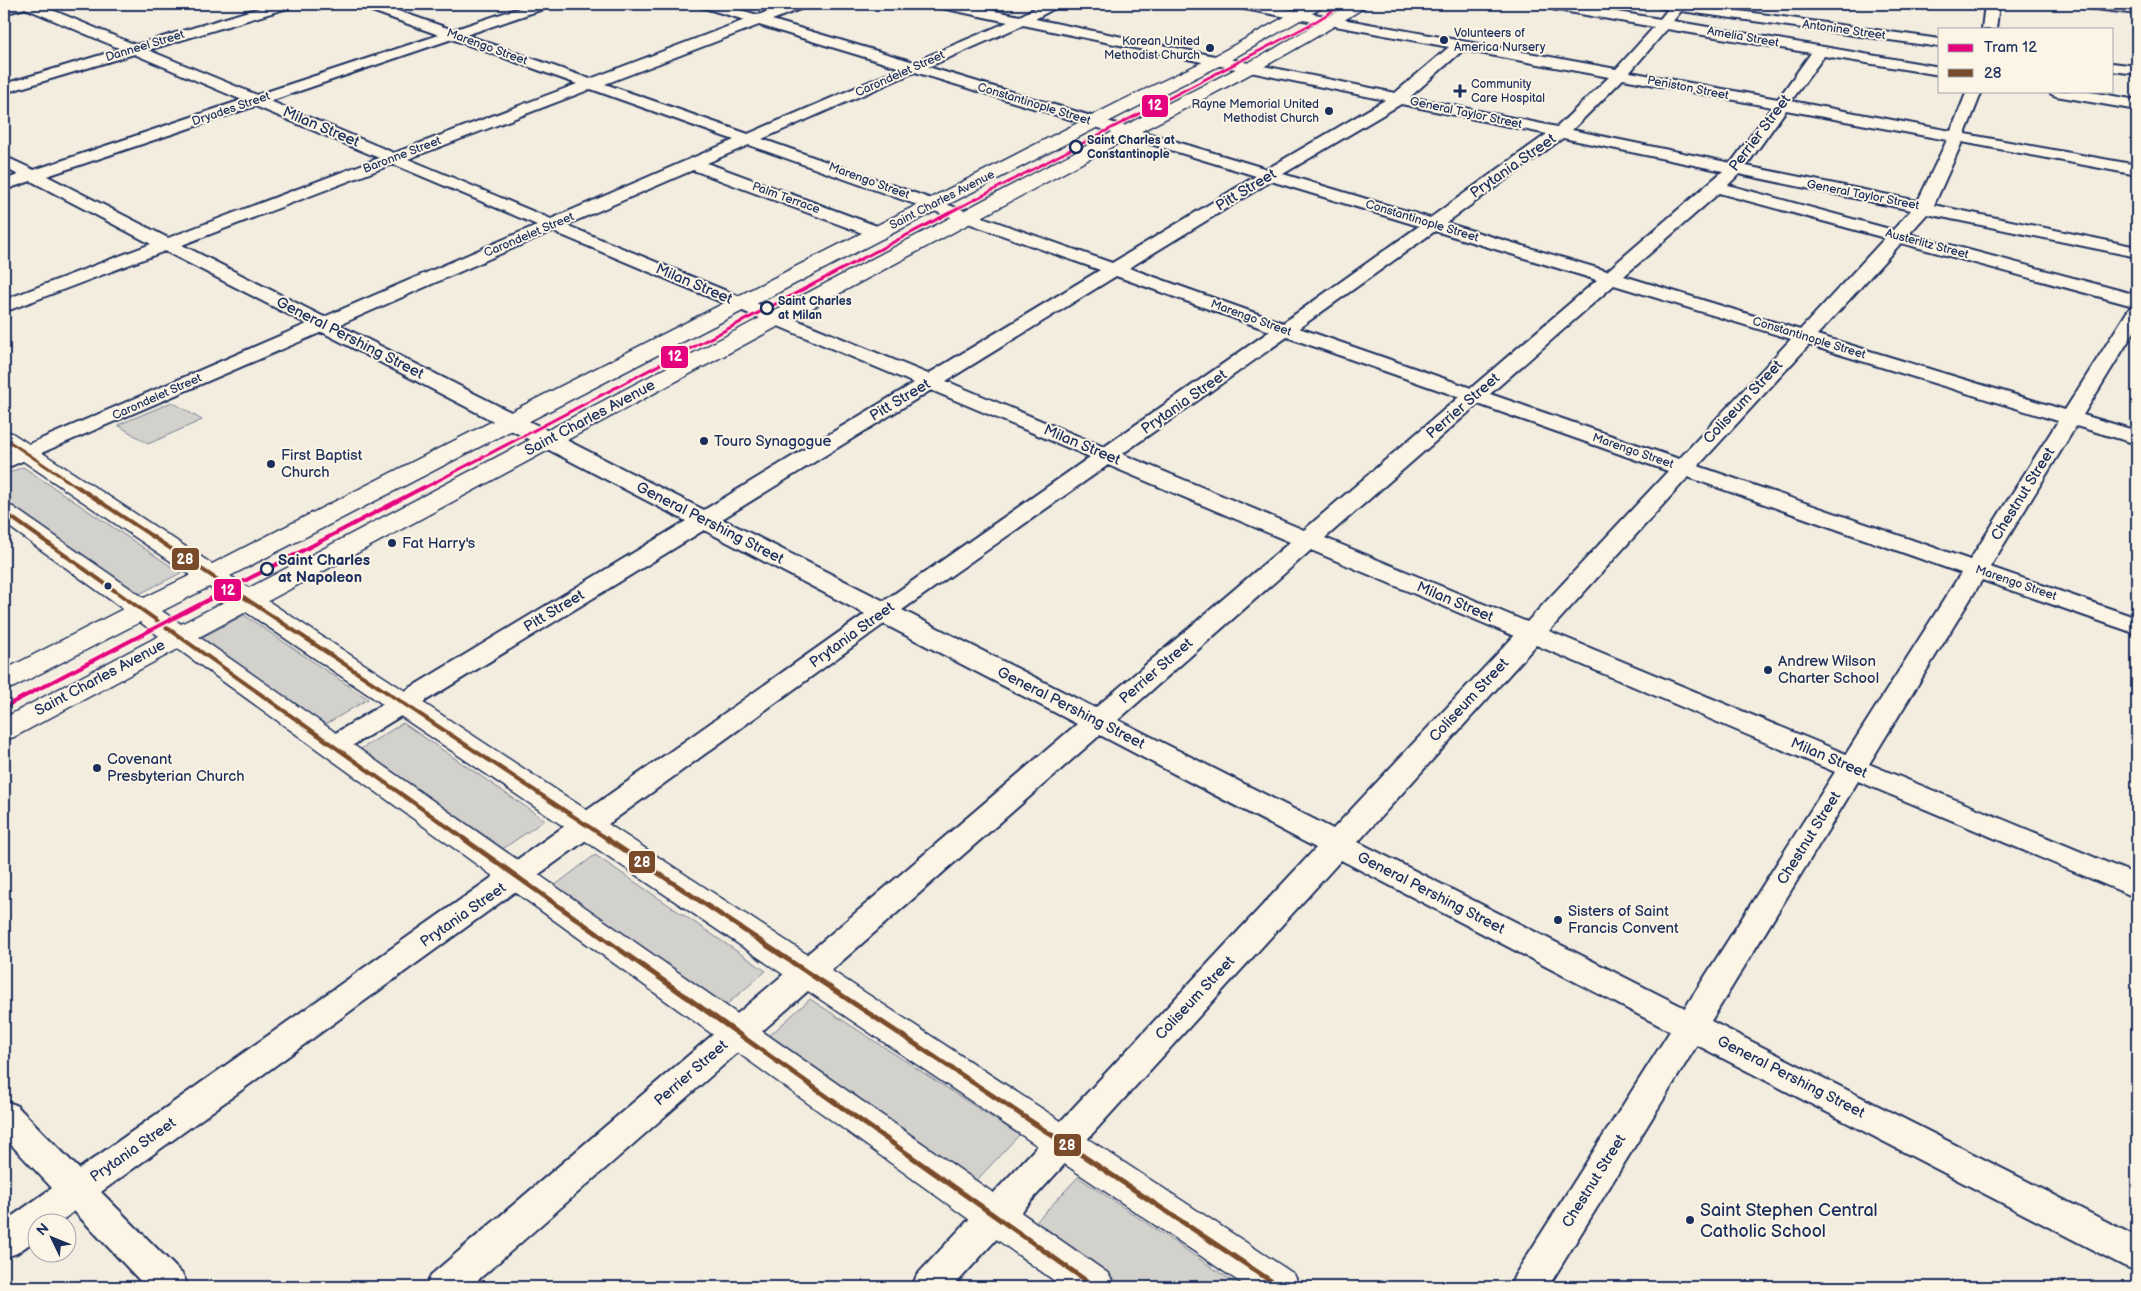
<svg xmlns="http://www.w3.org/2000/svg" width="2141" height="1291" font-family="'Balsamiq Sans',sans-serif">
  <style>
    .green { fill: #d3d1cc; stroke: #778095 }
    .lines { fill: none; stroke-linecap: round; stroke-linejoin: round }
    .street-casing { stroke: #1b2f5e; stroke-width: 4 }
    .secondary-casing { stroke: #1b2f5e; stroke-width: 3 }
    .street { fill: #fcf5e5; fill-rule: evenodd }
    .secondary { fill: #fcf5e5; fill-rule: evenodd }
    .bus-1-far2-casing { stroke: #fcf5e5; stroke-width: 6 }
    .bus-1-far1-casing { stroke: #fcf5e5; stroke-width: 8 }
    .bus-1-casing { stroke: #fcf5e5; stroke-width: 9 }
    .bus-1-far2 { stroke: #7a4b2a; stroke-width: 3 }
    .bus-1-far1 { stroke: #7a4b2a; stroke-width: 4 }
    .bus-1 { stroke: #7a4b2a; stroke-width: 5 }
    .tram-1-far2-casing { stroke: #fcf5e5; stroke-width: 5 }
    .tram-1-far1-casing { stroke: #fcf5e5; stroke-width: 6 }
    .tram-1-casing { stroke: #fcf5e5; stroke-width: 8 }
    .tram-1-far2 { stroke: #e5007d; stroke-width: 2.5 }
    .tram-1-far1 { stroke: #e5007d; stroke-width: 3 }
    .tram-1 { stroke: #e5007d; stroke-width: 4 }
    .poi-dot { fill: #1b2f5e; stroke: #fcf5e5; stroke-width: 2 }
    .stop-dot { fill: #fcf5e5; stroke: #1b2f5e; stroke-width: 2.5 }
    .labels { text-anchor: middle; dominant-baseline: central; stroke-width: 4; stroke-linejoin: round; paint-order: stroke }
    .far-street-label { font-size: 12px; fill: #1b2f5e; stroke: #fcf5e5 }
    .far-poi-label { font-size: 12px; fill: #1b2f5e; stroke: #fcf5e5; text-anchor: start }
    .far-stop-label { font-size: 12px; font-weight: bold; fill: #1b2f5e; stroke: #fcf5e5; text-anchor: start }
    .street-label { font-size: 15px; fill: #1b2f5e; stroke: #fcf5e5 }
    .poi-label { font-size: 15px; fill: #1b2f5e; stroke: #fcf5e5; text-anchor: start }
    .stop-label { font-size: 15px; font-weight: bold; fill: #1b2f5e; stroke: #fcf5e5; text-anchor: start }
    .near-poi-label { font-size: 18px; fill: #1b2f5e; stroke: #fcf5e5; text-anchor: start }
    .line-badge { stroke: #fcf5e5; stroke-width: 2 }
    .badge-label { font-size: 14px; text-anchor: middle; font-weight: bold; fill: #fff }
  </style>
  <rect width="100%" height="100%" fill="#f3ede0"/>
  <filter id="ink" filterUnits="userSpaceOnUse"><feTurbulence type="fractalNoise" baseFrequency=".02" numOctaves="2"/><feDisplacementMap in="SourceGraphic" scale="10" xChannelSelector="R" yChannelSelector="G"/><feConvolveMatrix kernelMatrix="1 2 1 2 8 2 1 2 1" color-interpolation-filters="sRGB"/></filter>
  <g filter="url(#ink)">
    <!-- green -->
    <g class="green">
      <polygon points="172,402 202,420 148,444 118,425"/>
      <polygon points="23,467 181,573 137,595 4,500 4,475"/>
      <polygon points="244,615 368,699 323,726 199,639"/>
      <polygon points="403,723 545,820 501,850 359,750"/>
      <polygon points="595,855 766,971 725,1006 554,886"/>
      <polygon points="810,999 1019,1135 975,1182 768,1037"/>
      <polygon points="1078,1177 1241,1287 1126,1287 1035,1223"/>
    </g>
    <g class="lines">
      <defs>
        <g id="street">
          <path d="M11 4H38L136 45 272 4H293L291 7 148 50 257 95 439 35 361 7 359 4H378L453 30 531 4H551L549 7 466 35 590 79 745 20 701 7 699 4H719L758 15 789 4H808L806 7 772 20 914 62 1008 22 937 7 935 4H960L1020 16 1042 4H1059L1057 7 1035 19 1395 93 1449 47 1239 8 1232 4H1260L1616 69 1654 27 1546 8 1541 7 1539 4H1569L1660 19 1668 9 1657 7 1655 4H1689L1940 39V47L1681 11 1673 21 1940 67V75L1824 56 1791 101 1951 131 1967 91H1982L1965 134 2137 165V175L1962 142 1934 205 2137 247V257L1927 214 1909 234 2137 295V327L2083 415 2137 431V444L2076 426 1990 567 2137 618V634L1982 580 1869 764 2137 875V898L1858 781 1711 1021 2137 1237V1271L2124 1266 1697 1045 1548 1287H1510L1515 1275 1670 1031 1341 860 953 1287H912L917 1275 1316 848 1100 735 470 1287H426L431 1275 1077 724 884 624 101 1192 183 1275 188 1287H146L74 1211 58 1224H38V1238L17 1253 4 1258V1222L52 1188 4 1137V1101L16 1105 79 1169 865 614 704 530 342 752 333 755 324 752 320 746 324 740 686 521 322 332 4 469V455L307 324 165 251 4 312V300L151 244 31 181 4 190V180L18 175 4 167V156L34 170 242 100 134 54 4 93V84L121 49 25 8 4 14V6ZM759 25 901 68 748 134 605 84ZM1023 25 1385 100 1267 169 928 67ZM1667 29 1811 53 1778 99 1630 72ZM452 39 577 84 394 153 270 101ZM1463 50 1609 77 1557 127 1410 97ZM915 72 1256 176 1112 263 762 139ZM1623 79 1772 107 1731 163 1572 130ZM591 89 734 140 551 219 408 159ZM1401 104 1547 134 1430 218 1283 174ZM255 106 379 158 168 238 47 176ZM1786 110 1947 140 1918 201 1746 166ZM1563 138 1723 171 1607 271 1446 223ZM749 145 1100 270 928 374 566 225 693 170 873 237 879 238 885 237 888 233 885 229 707 163ZM393 164 537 225 324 317 182 245ZM1739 174 1911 210 1893 230 1728 185ZM1271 181 1419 226 1283 323 1129 268ZM1719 193 1885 238 1800 330 1624 276ZM552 231 914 383 704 510 339 325ZM1435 231 1597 280 1471 388 1299 328ZM1901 243 2130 305 2136 306 2130 308 2127 312 2065 410 1817 335ZM1116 276 1270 331 1104 447 946 381ZM1614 285 1791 339 1679 459 1490 394ZM1287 337 1459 397 1304 530 1122 454ZM1809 345 2058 421 1970 560 1698 466ZM931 390 1090 457 884 601 722 519ZM1478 404 1668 471 1527 622 1325 538ZM1108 465 1290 542 1095 708 902 610ZM1688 477 1961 573 1846 754 1549 631ZM1311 550 1514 636 1333 829 1118 720ZM1536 645 1835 772 1685 1008 1358 842Z"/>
          <polygon points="1985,4 1999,4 1996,29 1982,29"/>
          <polygon points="2080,4 2119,4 2137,6 2137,14 2087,8"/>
          <polygon points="2112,63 2137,66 2137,74 2112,71"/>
          <polygon points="2049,91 2084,91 2137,100 2137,110 2056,96 2051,94"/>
        </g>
        <path id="secondary" d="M1308 4H1325L1323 7 1223 64 1133 109 230 576 249 588 1120 128 1269 52 1350 4H1367L1365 7C1290 55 1211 95 1132 136L268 601 1294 1274 1300 1287H1247L246 612 199 637 1109 1274 1115 1287H1063L178 649 14 737 4 740V718L159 636 140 622 14 687 4 690V670L123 609 4 523V505L13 507 144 598 191 575 4 448V431L12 433 212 564 1121 101 1211 58ZM209 587 228 600 181 624 162 611Z"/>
      </defs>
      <!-- street casing -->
      <use href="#street" class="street-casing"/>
      <!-- secondary casing -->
      <use href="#secondary" class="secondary-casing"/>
      <!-- street -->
      <use href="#street" class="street"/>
      <!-- secondary -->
      <use href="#secondary" class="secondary"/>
      <defs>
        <polyline id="bus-1-far2" points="4,438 80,489"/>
        <g id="bus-1-far1">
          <polyline points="78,487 609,840"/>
          <polyline points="4,512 466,840"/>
        </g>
        <g id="bus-1">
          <polyline points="464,839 1095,1287"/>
          <polyline points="607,839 1280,1287"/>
        </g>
      </defs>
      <!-- bus-1-far2 casing -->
      <use href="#bus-1-far2" class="bus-1-far2-casing"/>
      <!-- bus-1-far1 casing -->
      <use href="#bus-1-far1" class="bus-1-far1-casing"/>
      <!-- bus-1 casing -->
      <use href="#bus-1" class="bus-1-casing"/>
      <!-- bus-1-far2 -->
      <use href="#bus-1-far2" class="bus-1-far2"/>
      <!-- bus-1-far1 -->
      <use href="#bus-1-far1" class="bus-1-far1"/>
      <!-- bus-1 -->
      <use href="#bus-1" class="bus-1"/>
      <defs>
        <polyline id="tram-1-far2" points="947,214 1313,23 1344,4"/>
        <polyline id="tram-1-far1" points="422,489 949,213"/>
        <polyline id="tram-1" points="4,707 424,487"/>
      </defs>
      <!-- tram-1-far2 casing -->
      <use href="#tram-1-far2" class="tram-1-far2-casing"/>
      <!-- tram-1-far1 casing -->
      <use href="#tram-1-far1" class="tram-1-far1-casing"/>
      <!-- tram-1 casing -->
      <use href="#tram-1" class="tram-1-casing"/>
      <!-- tram-1-far2 -->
      <use href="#tram-1-far2" class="tram-1-far2"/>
      <!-- tram-1-far1 -->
      <use href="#tram-1-far1" class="tram-1-far1"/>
      <!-- tram-1 -->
      <use href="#tram-1" class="tram-1"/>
    </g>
  </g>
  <!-- markers -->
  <g class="poi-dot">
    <circle cx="1444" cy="40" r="5"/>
    <circle cx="1210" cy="48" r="5"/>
    <path d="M1457.5 83.5h5v5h5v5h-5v5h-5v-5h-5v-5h5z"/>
    <circle cx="1329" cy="111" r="5"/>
    <circle cx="704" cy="441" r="5"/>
    <circle cx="271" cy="464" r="5"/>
    <circle cx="392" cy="543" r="5"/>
    <circle cx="108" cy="586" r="4.5"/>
    <circle cx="1768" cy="670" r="5"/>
    <circle cx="97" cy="768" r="5"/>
    <circle cx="1558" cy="920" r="5"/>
    <circle cx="1690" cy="1220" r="5"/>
  </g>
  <g class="stop-dot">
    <circle cx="1076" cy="147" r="6"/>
    <circle cx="767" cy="308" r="6"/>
    <circle cx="267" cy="569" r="6"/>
  </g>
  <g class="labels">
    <!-- far-street labels -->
    <g class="far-street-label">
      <text transform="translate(1844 30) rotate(8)">Antonine Street</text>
      <text transform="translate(1743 37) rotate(10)">Amelia Street</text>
      <text transform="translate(145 46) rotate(-17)">Danneel Street</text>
      <text transform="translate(487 47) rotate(20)">Marengo Street</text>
      <text transform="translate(900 74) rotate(-24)">Carondelet Street</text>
      <text transform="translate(1688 88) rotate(11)">Peniston Street</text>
      <text transform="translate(1034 104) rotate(17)">Constantinople Street</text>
      <text transform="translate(231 109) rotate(-19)">Dryades Street</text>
      <text transform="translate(1466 113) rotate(12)">General Taylor Street</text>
      <text transform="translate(402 155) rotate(-21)">Baronne Street</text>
      <text transform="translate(869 181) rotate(20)">Marengo Street</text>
      <text transform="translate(1863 195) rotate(11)">General Taylor Street</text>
      <text transform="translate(786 198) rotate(20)">Palm Terrace</text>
      <text transform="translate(942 200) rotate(-27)">Saint Charles Avenue</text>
      <text transform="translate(1422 221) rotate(17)">Constantinople Street</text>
      <text transform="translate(529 235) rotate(-23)">Carondelet Street</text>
      <text transform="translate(1927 244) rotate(15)">Austerlitz Street</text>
      <text transform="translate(1251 318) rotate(20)">Marengo Street</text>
      <text transform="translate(1809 338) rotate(17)">Constantinople Street</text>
      <text transform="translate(157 397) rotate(-24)">Carondelet Street</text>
      <text transform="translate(1633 451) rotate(19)">Marengo Street</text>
      <text transform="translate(2016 583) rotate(19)">Marengo Street</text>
    </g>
    <!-- far-poi labels -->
    <g class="far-poi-label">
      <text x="1454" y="33">Volunteers of<tspan x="1454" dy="14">America Nursery</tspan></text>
      <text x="1200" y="41" text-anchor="end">Korean United<tspan x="1200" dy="14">Methodist Church</tspan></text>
      <text x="1471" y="84">Community<tspan x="1471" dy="14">Care Hospital</tspan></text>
      <text x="1319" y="104" text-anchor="end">Rayne Memorial United<tspan x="1319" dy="14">Methodist Church</tspan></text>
    </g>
    <!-- far-stop labels -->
    <g class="far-stop-label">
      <text x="1087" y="140">Saint Charles at<tspan x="1087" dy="14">Constantinople</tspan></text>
      <text x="778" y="301">Saint Charles<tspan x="778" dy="14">at Milan</tspan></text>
    </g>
    <!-- street labels -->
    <g class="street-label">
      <text transform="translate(321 127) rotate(23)">Milan Street</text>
      <text transform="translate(1760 133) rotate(-53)">Perrier Street</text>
      <text transform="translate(1513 166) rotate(-35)">Prytania Street</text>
      <text transform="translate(1246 190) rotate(-31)">Pitt Street</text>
      <text transform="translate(694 284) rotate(23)">Milan Street</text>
      <text transform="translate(350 338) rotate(27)">General Pershing Street</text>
      <text transform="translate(900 400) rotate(-31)">Pitt Street</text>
      <text transform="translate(1184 402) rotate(-35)">Prytania Street</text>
      <text transform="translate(1743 402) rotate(-47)">Coliseum Street</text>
      <text transform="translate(1463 406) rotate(-41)">Perrier Street</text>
      <text transform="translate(590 418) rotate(-28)">Saint Charles Avenue</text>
      <text transform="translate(1082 445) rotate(23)">Milan Street</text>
      <text transform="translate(2023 494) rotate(-58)">Chestnut Street</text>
      <text transform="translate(710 523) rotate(27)">General Pershing Street</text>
      <text transform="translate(1455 602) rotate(23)">Milan Street</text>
      <text transform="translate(554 611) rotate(-31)">Pitt Street</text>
      <text transform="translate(852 635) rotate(-36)">Prytania Street</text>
      <text transform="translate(1156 671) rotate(-41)">Perrier Street</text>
      <text transform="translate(100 678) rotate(-28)">Saint Charles Avenue</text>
      <text transform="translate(1469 700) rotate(-47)">Coliseum Street</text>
      <text transform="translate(1071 708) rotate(27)">General Pershing Street</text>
      <text transform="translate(1829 758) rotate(23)">Milan Street</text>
      <text transform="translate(1809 838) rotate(-58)">Chestnut Street</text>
      <text transform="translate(1431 893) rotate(27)">General Pershing Street</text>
      <text transform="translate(463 915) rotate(-35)">Prytania Street</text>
      <text transform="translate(1195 998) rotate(-47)">Coliseum Street</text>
      <text transform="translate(691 1073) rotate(-41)">Perrier Street</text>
      <text transform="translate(1791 1077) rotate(27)">General Pershing Street</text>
      <text transform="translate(133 1150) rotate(-35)">Prytania Street</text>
      <text transform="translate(1594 1181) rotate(-58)">Chestnut Street</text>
    </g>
    <!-- poi labels -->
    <g class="poi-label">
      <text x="714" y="441">Touro Synagogue</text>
      <text x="281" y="455">First Baptist<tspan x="281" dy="17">Church</tspan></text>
      <text x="402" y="543">Fat Harry's</text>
      <text x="1778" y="661">Andrew Wilson<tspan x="1778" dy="17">Charter School</tspan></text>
      <text x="107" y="759">Covenant<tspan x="107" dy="17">Presbyterian Church</tspan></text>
      <text x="1568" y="911">Sisters of Saint<tspan x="1568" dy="17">Francis Convent</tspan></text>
    </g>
    <!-- stop labels -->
    <g class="stop-label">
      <text x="278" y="560">Saint Charles<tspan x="278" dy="17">at Napoleon</tspan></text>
    </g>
    <!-- near-poi labels -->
    <g class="near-poi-label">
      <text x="1700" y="1210">Saint Stephen Central<tspan x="1700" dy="21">Catholic School</tspan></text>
    </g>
  </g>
  <g class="line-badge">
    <rect x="1141" y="94" width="28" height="24" rx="5" fill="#e5007d"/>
    <rect x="660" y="345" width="29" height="24" rx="5" fill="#e5007d"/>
    <rect x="171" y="547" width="29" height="24" rx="5" fill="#7a4b2a"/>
    <rect x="213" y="578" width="29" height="24" rx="5" fill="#e5007d"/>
    <rect x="628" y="850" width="28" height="24" rx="5" fill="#7a4b2a"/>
    <rect x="1053" y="1133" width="29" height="24" rx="5" fill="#7a4b2a"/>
  </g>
  <g class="badge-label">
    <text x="1155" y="110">12</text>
    <text x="675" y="361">12</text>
    <text x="185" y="564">28</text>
    <text x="228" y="595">12</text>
    <text x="642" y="867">28</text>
    <text x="1067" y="1150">28</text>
  </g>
  <!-- margin -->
  <rect width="2141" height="1291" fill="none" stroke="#fcf5e5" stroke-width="20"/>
  <rect x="10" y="10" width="2121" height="1271" fill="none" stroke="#1b2f5e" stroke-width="2" filter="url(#ink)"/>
  <!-- legend -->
  <rect x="1938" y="28" width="175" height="65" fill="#fcf5e5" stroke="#a2a6af"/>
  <rect x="1948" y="44" width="25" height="8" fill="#e5007d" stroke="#a2a6af"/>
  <text x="1984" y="52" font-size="15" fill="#1b2f5e">Tram 12</text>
  <rect x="1948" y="69" width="25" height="8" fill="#7a4b2a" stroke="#a2a6af"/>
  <text x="1984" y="78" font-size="15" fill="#1b2f5e">28</text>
  <!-- north arrow -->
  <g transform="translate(52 1238) rotate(313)"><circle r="24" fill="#fcf5e5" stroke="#a2a6af"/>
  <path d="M0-4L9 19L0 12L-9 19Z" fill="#1b2f5e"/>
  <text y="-8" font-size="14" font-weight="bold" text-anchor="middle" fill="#1b2f5e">N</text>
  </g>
</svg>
